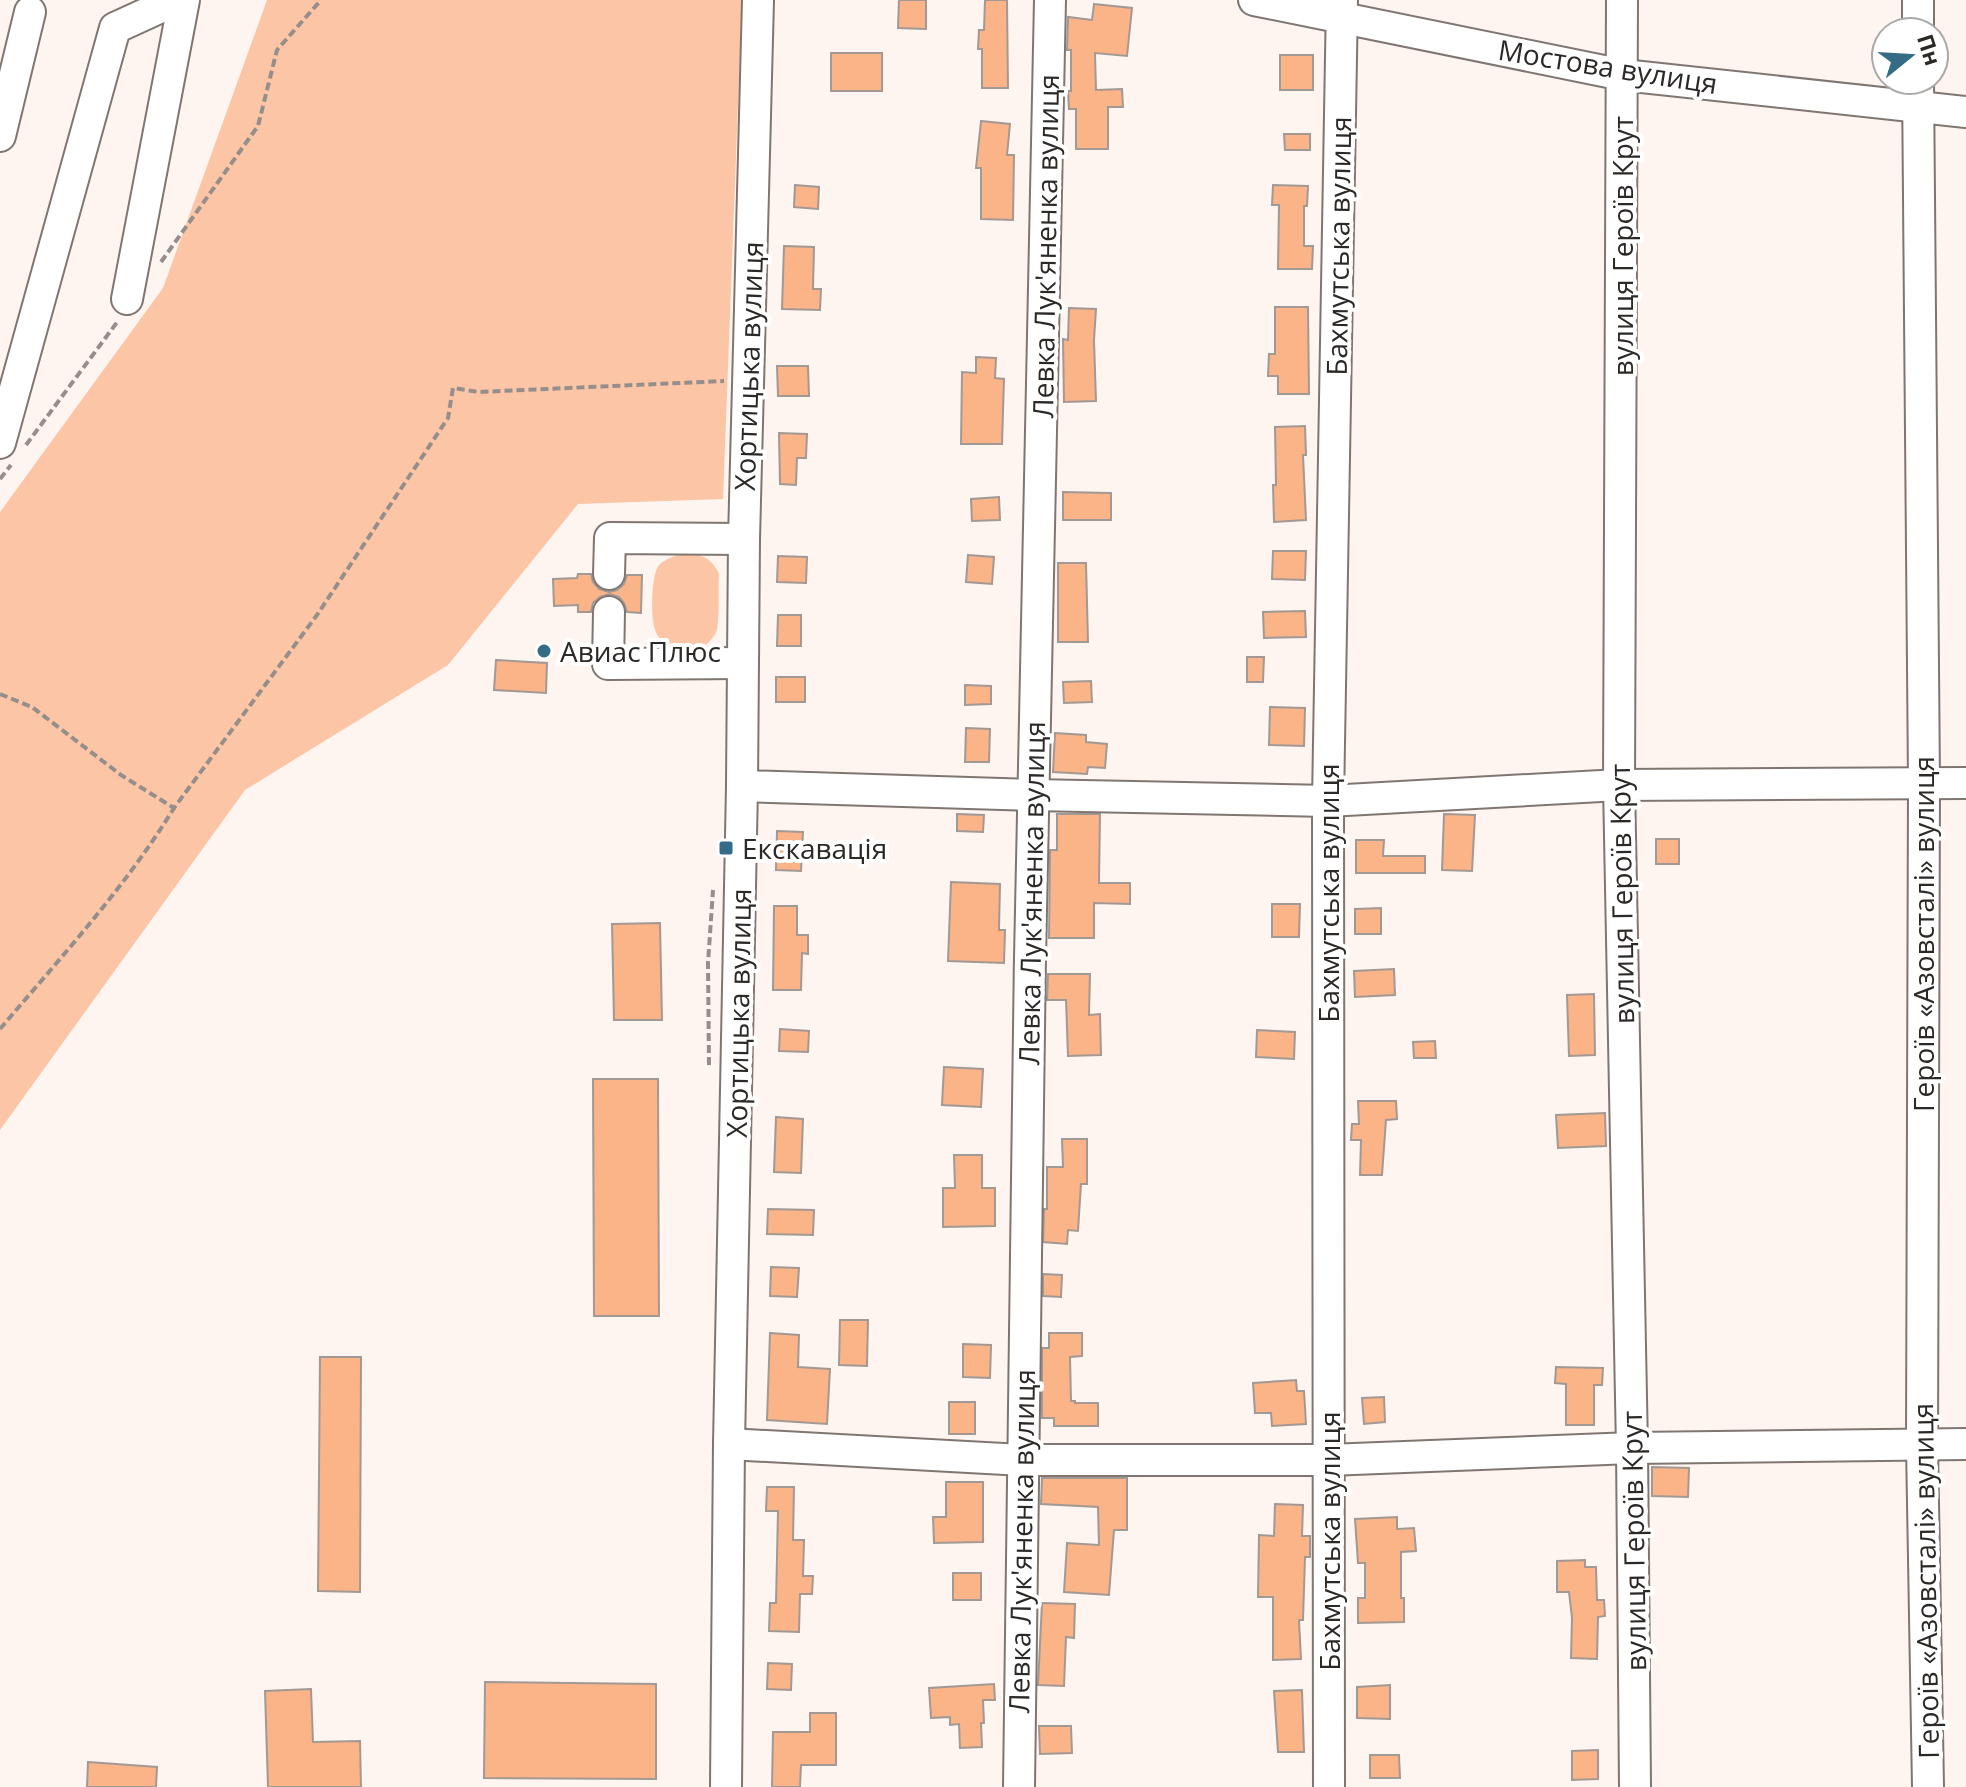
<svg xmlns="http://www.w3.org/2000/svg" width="1966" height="1787" font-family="'Open Sans',sans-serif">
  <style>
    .green { fill: #fcc6a6 }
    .building { fill: #fbb388; stroke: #a29994; stroke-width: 2 }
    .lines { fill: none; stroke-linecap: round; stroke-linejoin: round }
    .minor-casing { stroke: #7f7671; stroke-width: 34 }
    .path { stroke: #958e8b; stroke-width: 4; stroke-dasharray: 8 4; stroke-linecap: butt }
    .minor { stroke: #fff; stroke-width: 30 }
    .poi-dot { fill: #346b86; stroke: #fff; stroke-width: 3 }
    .labels { text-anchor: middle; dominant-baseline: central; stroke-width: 8; stroke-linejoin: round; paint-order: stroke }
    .street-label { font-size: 28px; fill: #2b2826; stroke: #fff }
    .poi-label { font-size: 28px; fill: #2b2826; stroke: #fff; text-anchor: start }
  </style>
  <rect width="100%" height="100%" fill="#fff5f0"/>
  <!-- green -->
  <g class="green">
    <polygon points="267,0 742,0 723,499 578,504 448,665 245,790 0,1130 0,512 163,288"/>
    <path d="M687 552C702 555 713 559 719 574 718 589 720 616 717 630 715 636 707 645 702 648 683 659 658 646 654 626 651 613 651 575 659 565 666 558 678 555 687 552Z"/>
  </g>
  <!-- building -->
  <g class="building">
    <polygon points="899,0 926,0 926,29 898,28"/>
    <polygon points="985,0 1007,0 1008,88 982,88 982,49 978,49 979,30 984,30"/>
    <polygon points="1094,4 1132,8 1127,56 1095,53 1096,90 1122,89 1123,107 1108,107 1108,149 1076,149 1076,109 1069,109 1068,91 1071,91 1071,50 1067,50 1068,17 1092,20"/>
    <rect x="831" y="53" width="51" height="38"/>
    <rect x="1280" y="55" width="33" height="35"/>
    <polygon points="981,121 1010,124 1007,155 1014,155 1013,220 981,219 981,168 976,168"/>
    <polygon points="1284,134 1310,134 1310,150 1285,150"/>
    <polygon points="795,185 819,187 818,209 794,207"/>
    <polygon points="1273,185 1308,186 1307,206 1304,206 1304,246 1313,246 1312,269 1278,269 1279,205 1272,205"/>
    <polygon points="784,246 814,247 813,289 821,289 820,310 782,309"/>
    <polygon points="1275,307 1308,307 1309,394 1278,394 1278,376 1268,376 1269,354 1275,354"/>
    <polygon points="1069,308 1096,309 1094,340 1096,401 1064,402 1063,339 1068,340"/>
    <polygon points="976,357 996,358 995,378 1004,379 1002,444 961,444 962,372 976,373"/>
    <polygon points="777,366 808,366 809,396 778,396"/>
    <polygon points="1305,426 1306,455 1303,455 1306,520 1274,522 1273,485 1276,485 1275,427"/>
    <polygon points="779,433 807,434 806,458 797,458 796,485 780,484"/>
    <polygon points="1063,492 1111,493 1111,520 1063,520"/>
    <polygon points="999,497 1000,520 972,521 971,499"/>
    <polygon points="1273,551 1306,551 1305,580 1272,579"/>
    <polygon points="968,555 994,557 992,584 966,582"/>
    <polygon points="778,556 807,557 806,583 777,582"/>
    <polygon points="1058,563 1086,563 1088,642 1058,642"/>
    <polygon points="578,574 591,574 593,582 599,589 609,592 617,590 624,584 627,575 642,575 641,613 627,612 624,603 619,597 610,594 600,597 593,603 591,612 578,612 578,605 554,606 553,579 577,578"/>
    <polygon points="1305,611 1306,637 1264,638 1263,612"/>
    <polygon points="778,615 801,615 801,646 777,646"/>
    <polygon points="1247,657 1264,657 1263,682 1247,682"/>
    <polygon points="496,660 547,663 546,693 494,690"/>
    <rect x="776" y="677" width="29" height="25"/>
    <polygon points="1091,681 1092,702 1064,703 1063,682"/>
    <polygon points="965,685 991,686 991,704 965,705"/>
    <polygon points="1270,707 1305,708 1304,746 1269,745"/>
    <polygon points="966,728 990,729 989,762 965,762"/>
    <polygon points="1055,733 1086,735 1086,742 1107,744 1105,768 1088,767 1087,774 1053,772"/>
    <polygon points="957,814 984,815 983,832 957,831"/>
    <polygon points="1057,814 1100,814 1099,883 1130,883 1130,904 1094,903 1094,938 1049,938 1050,850 1057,850"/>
    <polygon points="1444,814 1475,815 1472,871 1442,870"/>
    <polygon points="777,831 803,832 801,871 776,870"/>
    <rect x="1656" y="839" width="23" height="25"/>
    <polygon points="1356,840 1384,840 1383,856 1425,856 1425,873 1356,873"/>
    <polygon points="951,882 1000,884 999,930 1005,930 1004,963 948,961"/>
    <polygon points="1272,904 1300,904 1299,937 1272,937"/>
    <polygon points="774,906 797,906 797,935 808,935 808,954 802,953 801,990 773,990"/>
    <polygon points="1381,908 1381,934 1355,934 1355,909"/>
    <polygon points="660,923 662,1020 614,1020 612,924"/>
    <polygon points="1394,969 1395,995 1355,997 1354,971"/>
    <polygon points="1048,974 1090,974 1089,1015 1100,1014 1101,1055 1068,1056 1066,1000 1047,1000"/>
    <polygon points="1594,994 1595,1055 1569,1056 1567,995"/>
    <polygon points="780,1029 809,1031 808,1052 779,1051"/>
    <polygon points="1257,1030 1295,1032 1294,1059 1256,1057"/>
    <polygon points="1435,1041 1436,1058 1414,1058 1413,1042"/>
    <polygon points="944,1067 983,1069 981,1107 942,1105"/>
    <polygon points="593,1079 658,1079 659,1316 594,1316"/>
    <polygon points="1358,1101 1396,1101 1397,1119 1386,1120 1382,1175 1360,1175 1361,1140 1351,1140 1352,1124 1359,1124"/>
    <polygon points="1605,1113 1606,1146 1558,1148 1556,1115"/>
    <polygon points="776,1117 803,1119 801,1173 774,1172"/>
    <polygon points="1062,1139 1087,1139 1087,1184 1081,1184 1078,1231 1068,1230 1067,1244 1043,1242 1044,1209 1047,1209 1047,1167 1063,1167"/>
    <polygon points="954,1155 982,1155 982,1188 995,1188 995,1226 943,1227 943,1188 955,1188"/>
    <polygon points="768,1209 814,1210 813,1235 767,1234"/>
    <polygon points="771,1267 799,1268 797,1297 770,1296"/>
    <polygon points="1043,1274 1062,1275 1061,1297 1043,1296"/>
    <polygon points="840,1320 868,1320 867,1366 839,1365"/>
    <polygon points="770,1333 799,1335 798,1367 830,1369 827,1424 767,1420"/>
    <polygon points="1049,1333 1082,1333 1082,1356 1070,1357 1071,1401 1075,1401 1075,1403 1098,1403 1098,1426 1054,1426 1054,1418 1042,1418 1042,1348 1049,1348"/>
    <polygon points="963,1344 991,1345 990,1378 963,1377"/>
    <polygon points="320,1357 361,1357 360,1592 318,1591"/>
    <polygon points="1556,1367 1603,1368 1602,1385 1594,1385 1594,1425 1566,1425 1566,1384 1555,1383"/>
    <polygon points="1296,1380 1297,1391 1304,1391 1306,1424 1272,1426 1271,1413 1255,1413 1253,1383"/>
    <polygon points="1384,1397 1385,1422 1364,1424 1362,1398"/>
    <rect x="949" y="1402" width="26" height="32"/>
    <polygon points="1652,1467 1689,1468 1688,1497 1652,1496"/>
    <polygon points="1042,1478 1127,1478 1127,1530 1114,1530 1109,1595 1064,1592 1067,1543 1099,1545 1098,1507 1041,1504"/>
    <polygon points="946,1482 983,1482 983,1542 934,1543 933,1517 946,1517"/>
    <polygon points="767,1487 794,1487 793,1540 804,1540 803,1576 813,1576 812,1594 800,1594 799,1632 769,1631 770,1603 776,1603 778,1511 766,1511"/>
    <polygon points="1275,1504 1303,1505 1302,1536 1310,1536 1310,1557 1305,1557 1303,1620 1299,1620 1301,1659 1273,1660 1273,1597 1258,1597 1259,1535 1274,1536"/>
    <polygon points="1397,1517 1397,1529 1414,1528 1416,1551 1401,1552 1401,1598 1404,1598 1404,1622 1358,1623 1358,1598 1365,1598 1365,1563 1358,1563 1355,1519"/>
    <polygon points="1585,1560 1585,1567 1596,1567 1597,1600 1604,1600 1605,1616 1598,1617 1597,1659 1571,1658 1572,1618 1569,1592 1557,1592 1557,1561"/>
    <rect x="953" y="1573" width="28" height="27"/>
    <polygon points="1042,1603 1075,1604 1074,1638 1066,1637 1064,1686 1038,1685"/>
    <polygon points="768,1663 792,1664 791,1690 767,1689"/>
    <polygon points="485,1682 656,1684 656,1779 484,1778"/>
    <polygon points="994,1684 995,1700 983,1700 984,1723 981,1723 982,1747 960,1748 959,1724 950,1725 950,1717 931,1718 929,1688"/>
    <polygon points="1390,1685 1390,1719 1357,1718 1357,1687"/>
    <polygon points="311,1689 313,1742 360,1741 361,1787 268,1787 265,1691"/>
    <polygon points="1302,1690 1304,1752 1278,1752 1274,1691"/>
    <polygon points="810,1713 836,1713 836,1765 801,1765 800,1787 772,1787 773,1732 810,1732"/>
    <polygon points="1039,1726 1071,1726 1072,1753 1040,1754"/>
    <polygon points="1598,1750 1598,1779 1572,1780 1572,1751"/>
    <polygon points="1370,1755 1399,1755 1400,1778 1370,1778"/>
    <polygon points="88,1762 157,1767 156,1787 87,1787"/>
  </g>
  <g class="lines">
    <defs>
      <g id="minor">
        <polyline points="1254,0 1623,75 1966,112"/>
        <polyline points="1622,0 1619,785 1632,1448 1635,1787"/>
        <polyline points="1918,0 1918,32"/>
        <polyline points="1918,80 1924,783 1922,1445 1928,1787"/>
        <polyline points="0,136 30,12"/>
        <polyline points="127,299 184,0"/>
        <polyline points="0,443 115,28 176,0"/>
        <polyline points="609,574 610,538 744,539"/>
        <polyline points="609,612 608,664 742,663"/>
        <polyline points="742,786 1032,795 1328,801 1619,785 1966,783"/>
        <polyline points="729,1444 1022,1460 1328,1460 1632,1448 1966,1444"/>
        <polyline points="726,1787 729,1444 742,786 744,539 758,0"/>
        <path d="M1019 1787C1024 1191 1036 596 1050 0"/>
        <polyline points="1329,1787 1328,801 1342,0"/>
      </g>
    </defs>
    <!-- minor casing -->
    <use href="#minor" class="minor-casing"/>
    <!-- path -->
    <g class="path">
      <polyline points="161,262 258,126 277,50 321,0"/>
      <polyline points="26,445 118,321"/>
      <polyline points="0,479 11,465"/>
      <polyline points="0,694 32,707 121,775 174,808 317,615 448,418 453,388 479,392 724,381"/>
      <path d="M0 1029C60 958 125 888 174 808"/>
      <polyline points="709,1065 708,963 713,890"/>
    </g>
    <!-- minor -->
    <use href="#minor" class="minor"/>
  </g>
  <!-- markers -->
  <g class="poi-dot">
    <circle cx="544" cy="651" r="8"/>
    <rect x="718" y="840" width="16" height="16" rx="4"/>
  </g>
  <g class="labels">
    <!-- street labels -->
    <g class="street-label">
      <text transform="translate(1608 66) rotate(9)">Мостова вулиця</text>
      <text transform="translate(1045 246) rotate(-89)">Левка Лук'яненка вулиця</text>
      <text transform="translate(1338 246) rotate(-89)">Бахмутська вулиця</text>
      <text transform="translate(1622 246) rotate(-90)">вулиця Героїв Крут</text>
      <text transform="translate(748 366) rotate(-88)">Хортицька вулиця</text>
      <text transform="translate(1031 893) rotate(-89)">Левка Лук'яненка вулиця</text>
      <text transform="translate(1328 893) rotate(-90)">Бахмутська вулиця</text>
      <text transform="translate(1621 894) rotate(-91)">вулиця Героїв Крут</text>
      <text transform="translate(1923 934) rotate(-90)">Героїв «Азовсталі» вулиця</text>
      <text transform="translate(738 1013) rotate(-89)">Хортицька вулиця</text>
      <text transform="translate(1021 1541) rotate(-89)">Левка Лук'яненка вулиця</text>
      <text transform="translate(1329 1541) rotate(-90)">Бахмутська вулиця</text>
      <text transform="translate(1633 1541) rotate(-91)">вулиця Героїв Крут</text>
      <text transform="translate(1925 1581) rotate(-91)">Героїв «Азовсталі» вулиця</text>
    </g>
    <!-- poi labels -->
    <g class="poi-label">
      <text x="560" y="651">Авиас Плюс</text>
      <text x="742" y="848">Екскавація</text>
    </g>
  </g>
  <!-- north arrow -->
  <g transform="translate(1910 56) rotate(72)"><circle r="38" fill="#ffffff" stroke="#aaa9a8" stroke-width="2"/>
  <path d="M0-6L14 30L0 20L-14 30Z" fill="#346b86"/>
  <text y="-12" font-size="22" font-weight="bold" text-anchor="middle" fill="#2b2826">Пн</text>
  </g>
</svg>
